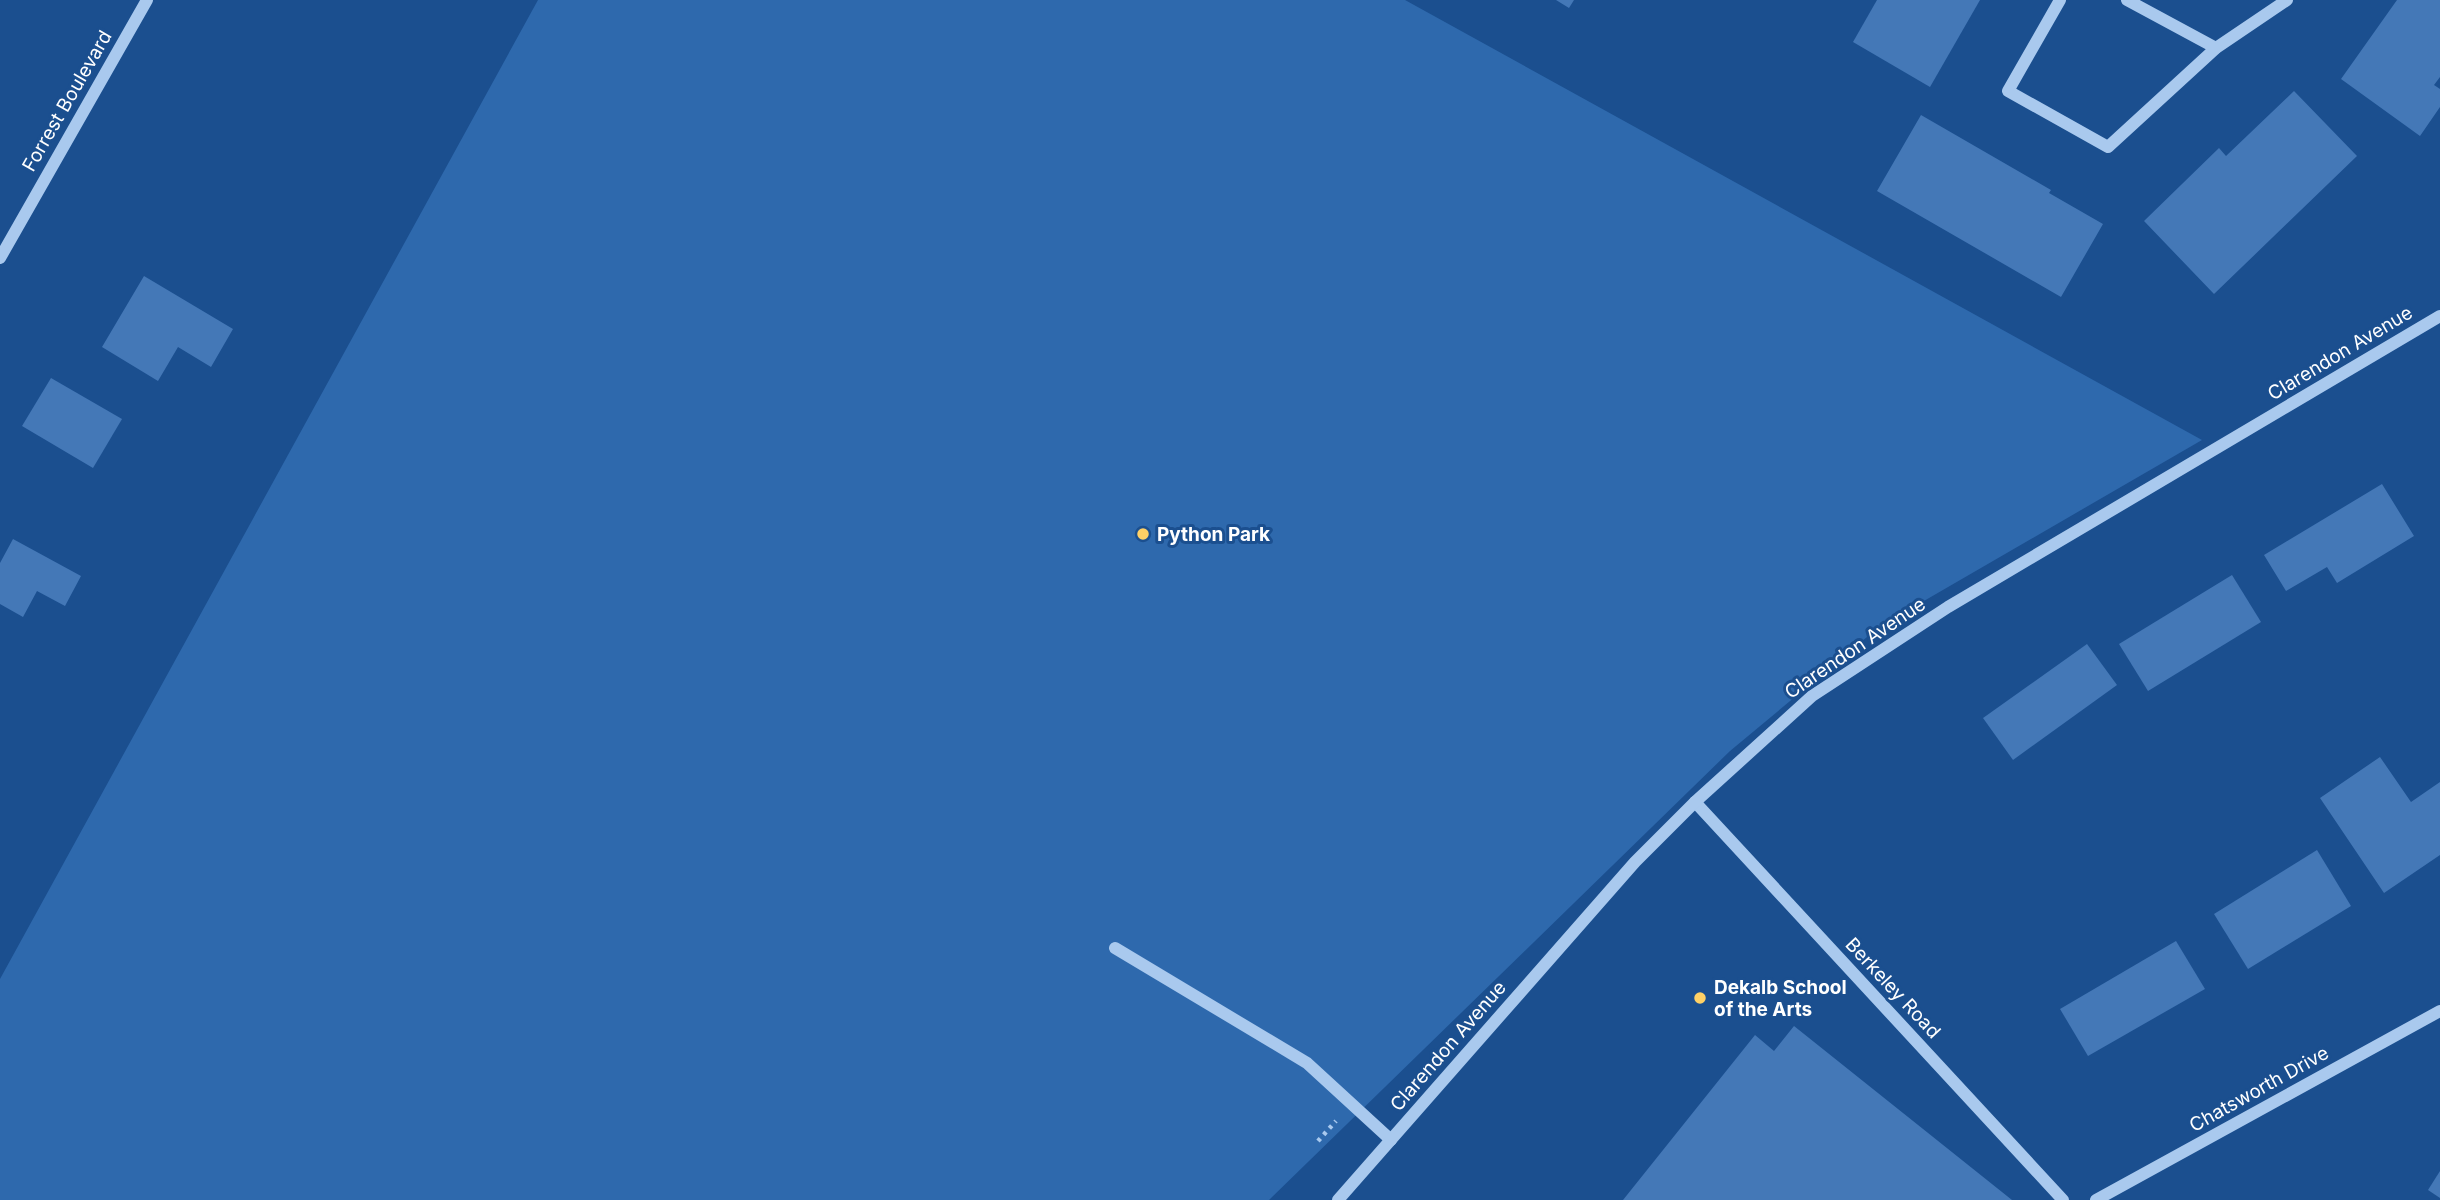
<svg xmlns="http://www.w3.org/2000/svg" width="2440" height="1200" font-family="Inter,sans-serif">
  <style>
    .green { fill: #2e69ad }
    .building { fill: #4478b7 }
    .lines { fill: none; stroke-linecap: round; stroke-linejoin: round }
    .path { stroke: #a9c9ee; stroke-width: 4.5; stroke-dasharray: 3.5 5; stroke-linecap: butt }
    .minor { stroke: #a9c9ee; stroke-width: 12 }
    .poi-dot { fill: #ffd166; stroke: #1b4f8f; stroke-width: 2.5 }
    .labels { text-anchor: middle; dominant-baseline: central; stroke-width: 6; stroke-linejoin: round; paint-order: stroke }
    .street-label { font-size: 19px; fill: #fff; stroke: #1b4f8f }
    .poi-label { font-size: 19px; font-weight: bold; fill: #fff; stroke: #1b4f8f; text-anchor: start }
  </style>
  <rect width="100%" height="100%" fill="#1b4f8f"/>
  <!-- green -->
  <polygon class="green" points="538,0 1405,0 2202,440 1879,627 1730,751 1269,1200 0,1200 0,979"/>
  <!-- building -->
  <g class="building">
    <polygon points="1556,0 1574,0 1569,8"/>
    <polygon points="1877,0 1980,0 1930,87 1853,42"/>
    <polygon points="2397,0 2440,0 2440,77 2434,85 2440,89 2440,107 2420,136 2341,79"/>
    <polygon points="2294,91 2357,156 2214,294 2144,221 2219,148 2226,156"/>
    <polygon points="1921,115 2051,190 2049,193 2103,224 2061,297 1877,191"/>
    <polygon points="144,276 233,329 211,367 178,347 158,381 102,347"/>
    <polygon points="51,378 122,419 93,468 22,426"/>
    <polygon points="2382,484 2414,536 2337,583 2327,567 2286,591 2264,555"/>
    <polygon points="13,539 81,576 65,606 37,591 23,617 0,604 0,563"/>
    <polygon points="2232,575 2261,622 2148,691 2119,644"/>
    <polygon points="2087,644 2117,685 2013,760 1983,718"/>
    <polygon points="2380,757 2411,802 2440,782 2440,855 2384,893 2320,798"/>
    <polygon points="2317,850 2351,906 2248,969 2214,914"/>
    <polygon points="2176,941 2205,989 2088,1056 2060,1009"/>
    <polygon points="1794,1026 2012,1200 1623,1200 1755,1035 1774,1051"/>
    <polygon points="2440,1171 2440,1198 2428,1190"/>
  </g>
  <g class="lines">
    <!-- path -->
    <polyline class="path" points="1318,1141 1336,1121"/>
    <!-- minor -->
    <g class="minor">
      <polyline points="2060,0 2008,91 2108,147 2216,48 2287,0"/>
      <polyline points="2127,0 2216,48"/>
      <polyline points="0,258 147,0"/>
      <polyline points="1695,802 2063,1200"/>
      <polyline points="1115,948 1307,1063 1391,1140"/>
      <polyline points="1338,1200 1635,862 1695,802 1812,696 1948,607 2440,316"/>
      <polyline points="2096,1200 2440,1011"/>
    </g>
  </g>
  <!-- markers -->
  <g class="poi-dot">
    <circle cx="1143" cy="534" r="7"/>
    <circle cx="1700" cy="998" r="7"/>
  </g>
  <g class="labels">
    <!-- street labels -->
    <g class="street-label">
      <text transform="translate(67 101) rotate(-60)">Forrest Boulevard</text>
      <text transform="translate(2340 353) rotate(-31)">Clarendon Avenue</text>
      <text transform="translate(1855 648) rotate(-34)">Clarendon Avenue</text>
      <text transform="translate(1893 988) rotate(47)">Berkeley Road</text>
      <text transform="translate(1448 1046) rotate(-49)">Clarendon Avenue</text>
      <text transform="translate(2259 1089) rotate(-29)">Chatsworth Drive</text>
    </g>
    <!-- poi labels -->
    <g class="poi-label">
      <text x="1157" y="534">Python Park</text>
      <text x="1714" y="987">Dekalb School<tspan x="1714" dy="22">of the Arts</tspan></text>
    </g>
  </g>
</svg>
